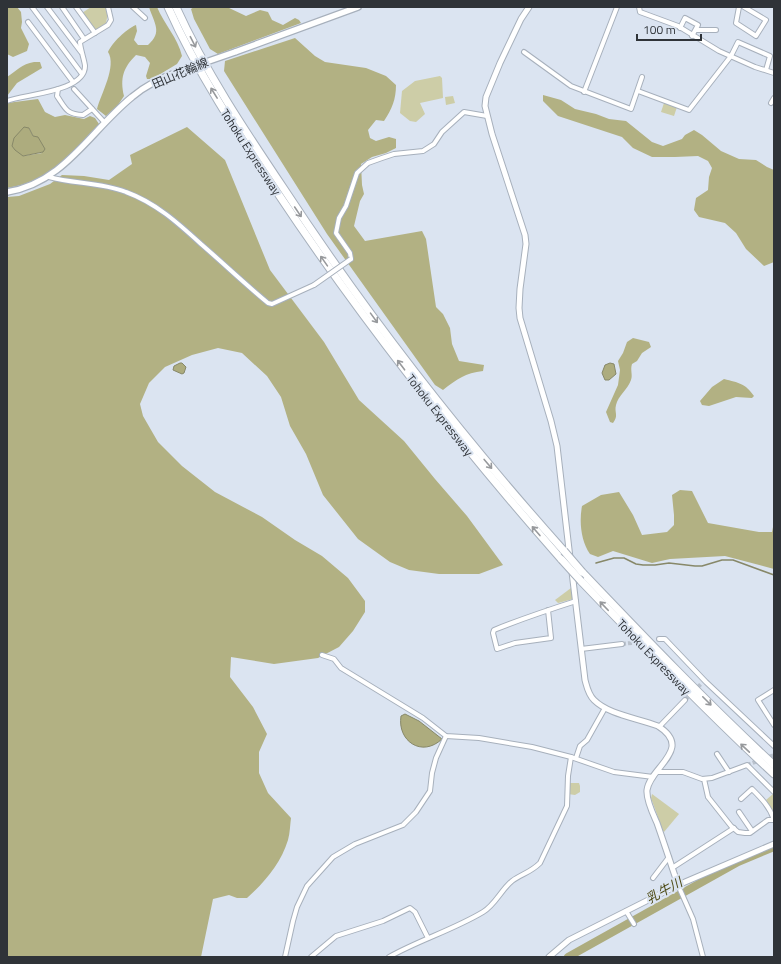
<svg xmlns="http://www.w3.org/2000/svg" width="781" height="964" font-family="'Titillium Web','Noto Sans JP',sans-serif">
  <style>
    .green { fill: #cdcda7 }
    .forest { fill: #b2b183; fill-rule: evenodd }
    .water { fill: #adac7e; stroke: #878869 }
    .lines { fill: none; stroke-linecap: round; stroke-linejoin: round }
    .stream { stroke: #878869; stroke-width: 1.5 }
    .river { stroke: #adac7e; stroke-width: 8 }
    .minor-tunnel { stroke: #b9c1cc; stroke-width: 4; stroke-dasharray: 4 2; stroke-linecap: butt }
    .minor-casing { stroke: #a7b0bc; stroke-width: 6 }
    .tertiary-casing { stroke: #a7b0bc; stroke-width: 7 }
    .secondary-casing { stroke: #a7b0bc; stroke-width: 8 }
    .motorway-casing { stroke: #a7b0bc; stroke-width: 9 }
    .minor { stroke: #fff; stroke-width: 4 }
    .tertiary { stroke: #fff; stroke-width: 5 }
    .secondary { stroke: #fff; stroke-width: 5.5 }
    .motorway { stroke: #fff; stroke-width: 7 }
    .minor-bridge-casing { stroke: #a7b0bc; stroke-width: 6; stroke-linecap: butt }
    .secondary-bridge-casing { stroke: #a7b0bc; stroke-width: 8; stroke-linecap: butt }
    .motorway-bridge-casing { stroke: #a7b0bc; stroke-width: 9; stroke-linecap: butt }
    .minor-bridge { stroke: #fff; stroke-width: 4 }
    .secondary-bridge { stroke: #fff; stroke-width: 5.5 }
    .motorway-bridge { stroke: #fff; stroke-width: 7 }
    .oneway { stroke: #97999c }
    .labels { text-anchor: middle; dominant-baseline: central; stroke-width: 4; stroke-linejoin: round; paint-order: stroke }
    .street-label { font-size: 12px; fill: #2f3338; stroke: #dbe4f1 }
    .water-label { font-size: 13px; font-style: italic; fill: #4d4a14; stroke: #dbe4f1 }
  </style>
  <rect width="100%" height="100%" fill="#dbe4f1"/>
  <!-- green -->
  <g class="green">
    <polygon points="91,7 105,7 108,13 106,23 96,30 94,30 82,13"/>
    <polygon points="440,76 442,78 443,98 420,103 425,114 416,122 410,121 400,113 402,91 415,81"/>
    <polygon points="453,96 455,103 446,105 445,97"/>
    <polygon points="664,103 677,107 674,116 661,112"/>
    <polygon points="571,588 573,599 558,603 555,600"/>
    <polygon points="568,783 579,783 580,786 580,792 575,795 568,794"/>
    <polygon points="652,794 679,814 664,832 663,831 651,798"/>
    <polygon points="773,794 774,795 774,813 766,800"/>
  </g>
  <!-- forest -->
  <g class="forest">
    <polygon points="7,7 17,7 21,12 22,22 21,28 29,44 27,51 13,57 7,54"/>
    <path d="M149 7H157C164 24 178 38 182 56L177 64 152 79H147L146 76 150 63 145 57 136 55C123 68 120 78 124 96L118 105 106 116 97 109C101 94 117 66 108 52 112 43 126 29 136 25L137 31 134 40 138 45H148C163 32 154 23 149 7Z"/>
    <polygon points="194,7 227,7 246,16 260,10 268,12 272,20 283,25 295,18 299,20 301,23 218,54 210,49 194,19 191,9"/>
    <path d="M295 38 315 56 325 62 366 68 386 76 396 85C396 99 392 109 384 121L376 120 368 130 370 138 376 141 389 137 396 139V148L386 153 372 157 361 164 362 185 364 194 360 201 354 226 365 241 422 231 426 239 436 307 443 314 450 328 452 344 459 361 484 365 483 371C465 373 457 379 443 390L435 385 327 234 224 71 225 61Z"/>
    <path d="M34 62H40L42 68 17 83 7 96V77C16 71 22 64 34 62Z"/>
    <polygon points="543,95 561,100 575,109 596,114 609,119 626,121 652,142 663,146 682,139 685,135 694,130 702,135 721,151 739,159 756,160 767,167 774,170 774,262 764,266 746,249 736,233 725,223 699,217 694,210 696,198 708,190 709,177 712,168 708,161 698,156 675,157 652,157 633,148 622,137 558,116 543,101"/>
    <path d="M38 99 45 112 55 117 65 115 84 119 90 116 95 118 99 124C71 153 50 182 7 188V103ZM29 128 42 153 23 156Z"/>
    <path d="M187 127 225 160 270 270 324 342 359 400 404 441 435 479 467 516 503 565 479 574H439L409 570 390 562 358 539 323 495 306 454 290 426 281 397 267 376 242 353 218 348 192 355 165 367 149 383 140 404 143 416 158 442 182 466 215 492 262 517 295 540 322 556 348 578 365 601V612L353 631 339 647 318 658 274 664 231 657 230 677 253 707 267 734 259 752V773L268 793 291 818C290 825 290 833 288 840 281 863 265 882 247 898H237L229 895 213 899 201 957H7V197L19 196 50 184 62 175 84 176 109 180 132 164 130 155Z"/>
    <path d="M633 338 649 342 651 347 642 353 637 361 632 364C630 370 633 375 631 380 628 389 618 396 616 405 614 413 619 415 613 423L610 422 606 412 618 385 620 370 618 361 623 353 627 342Z"/>
    <path d="M724 379C739 383 745 383 754 396L752 398 736 397 709 406 702 405 700 401 712 387Z"/>
    <path d="M680 490 692 491 708 523 759 532H772L774 522V569L725 556 670 559 652 563 613 551 598 557 590 554C581 541 579 522 582 506L601 495 619 492 633 515 642 535 667 532 674 525V515L672 495Z"/>
  </g>
  <!-- water -->
  <g class="water">
    <polygon points="24,127 29,128 33,136 38,137 45,149 43,152 23,156 15,150 12,146 14,138"/>
    <polygon points="180,363 182,363 186,367 184,373 182,374 173,370 174,366"/>
    <polygon points="610,363 614,364 616,374 609,380 605,380 602,373 605,365"/>
    <path d="M405 714 419 721 442 739C422 758 397 741 401 716Z"/>
  </g>
  <g class="lines">
    <!-- stream -->
    <polyline class="stream" points="596,563 614,558 624,558 636,564 643,565 655,565 669,563 695,566 702,566 722,560 733,560 774,575"/>
    <!-- river -->
    <polyline class="river" points="568,957 738,862 774,847"/>
    <!-- minor-tunnel -->
    <g class="minor-tunnel">
      <polyline points="622,644 640,642"/>
      <polyline points="685,700 701,684"/>
      <polyline points="747,765 774,755"/>
    </g>
    <defs>
      <g id="minor">
        <polyline points="32,7 82,74"/>
        <polyline points="47,7 81,52"/>
        <polyline points="62,7 84,39"/>
        <polyline points="76,7 95,33"/>
        <polyline points="133,7 145,18"/>
        <polyline points="639,7 640,12 678,26 719,51 755,67 774,73"/>
        <polyline points="739,7 736,23 756,36 766,20 744,7"/>
        <polyline points="28,22 73,82"/>
        <polyline points="680,28 685,18 698,25 692,36"/>
        <polyline points="696,30 716,30"/>
        <polyline points="524,52 571,86 631,109 642,77"/>
        <path d="M58 89 57 96C66 109 66 114 83 115L92 109"/>
        <polyline points="74,89 105,123"/>
        <polyline points="638,91 689,110 731,56 738,42 770,56 766,70"/>
        <polyline points="584,92 617,7"/>
        <path d="M7 101C25 94 85 92 85 66 85 62 80 48 80 42L108 25 111 20 108 7"/>
        <polyline points="771,103 774,98"/>
        <path d="M49 177C74 184 101 182 126 192 156 203 178 223 201 244 223 263 245 284 268 303L272 304 314 285"/>
        <polyline points="351,259 350,253 336,233 339,218 346,206 357,173 368,163 382,158 394,154 423,151 434,144 442,132 464,112 487,116"/>
        <path d="M548 610 551 638 515 643 497 649 493 633 494 630C521 619 548 610 576 601"/>
        <polyline points="659,639 665,639 706,682 774,746"/>
        <polyline points="581,649 622,644"/>
        <polyline points="322,655 334,659 341,668 423,718 446,736 479,738 532,747 571,757 614,772 653,777"/>
        <polyline points="774,690 758,700 774,725"/>
        <polyline points="659,727 685,700"/>
        <polyline points="717,754 729,772"/>
        <polyline points="576,758 580,746 587,740 605,708"/>
        <polyline points="657,772 683,772 702,779 712,778 747,765 774,792"/>
        <path d="M704 779 708 797 731 826 738 832 745 833H750L768 820H774C770 807 761 798 752 789L741 799"/>
        <polyline points="739,812 752,831"/>
        <polyline points="672,868 734,828"/>
        <polyline points="653,878 669,857"/>
        <polyline points="678,885 693,919 703,957"/>
        <polyline points="626,911 634,924"/>
        <polyline points="285,957 293,921 297,907 307,886 333,857 355,844 403,825 416,812 430,791 432,773 436,758 446,736"/>
        <polyline points="311,957 336,936 383,921 410,908 415,912 428,938"/>
        <path d="M389 957C419 940 453 930 483 912 495 905 501 890 512 881 521 874 530 873 540 863L567 806 568 776 571 757"/>
      </g>
      <g id="tertiary">
        <polyline points="529,7 521,19 500,63 486,97 485,106 492,134 525,235 526,244 520,289 519,308 520,318 551,421 557,446 570,558"/>
        <path d="M572 572 585 680C587 687 588 694 594 700 609 715 638 718 658 726 694 749 650 767 647 790 646 800 653 814 657 823 664 843 671 864 678 885"/>
        <polyline points="549,957 569,940 678,885 774,844"/>
      </g>
      <g id="secondary">
        <polyline points="235,52 358,7"/>
        <path d="M7 192C64 183 90 131 132 97 146 85 163 77 180 71"/>
      </g>
      <g id="motorway">
        <path d="M168 7C198 74 239 135 279 195 365 324 460 444 562 560"/>
        <path d="M176 7C205 71 245 131 284 189 368 317 462 437 564 551"/>
        <path d="M582 572C645 638 707 703 774 765"/>
        <path d="M581 581C644 647 707 712 774 774"/>
      </g>
    </defs>
    <!-- minor casing -->
    <use href="#minor" class="minor-casing"/>
    <!-- tertiary casing -->
    <use href="#tertiary" class="tertiary-casing"/>
    <!-- secondary casing -->
    <use href="#secondary" class="secondary-casing"/>
    <!-- motorway casing -->
    <use href="#motorway" class="motorway-casing"/>
    <!-- minor -->
    <use href="#minor" class="minor"/>
    <!-- tertiary -->
    <use href="#tertiary" class="tertiary"/>
    <!-- secondary -->
    <use href="#secondary" class="secondary"/>
    <!-- motorway -->
    <use href="#motorway" class="motorway"/>
    <defs>
      <polyline id="minor-bridge" points="314,285 351,259"/>
      <polyline id="secondary-bridge" points="180,71 235,52"/>
      <g id="motorway-bridge">
        <polyline points="564,551 582,572"/>
        <polyline points="562,560 581,581"/>
      </g>
    </defs>
    <!-- minor-bridge casing -->
    <use href="#minor-bridge" class="minor-bridge-casing"/>
    <!-- secondary-bridge casing -->
    <use href="#secondary-bridge" class="secondary-bridge-casing"/>
    <!-- motorway-bridge casing -->
    <use href="#motorway-bridge" class="motorway-bridge-casing"/>
    <!-- minor-bridge -->
    <use href="#minor-bridge" class="minor-bridge"/>
    <!-- secondary-bridge -->
    <use href="#secondary-bridge" class="secondary-bridge"/>
    <!-- motorway-bridge -->
    <use href="#motorway-bridge" class="motorway-bridge"/>
  </g>
  <!-- one-way arrows -->
  <defs><path id="oneway-shaft" d="M-6 0H5M1.5-3L5.5 0L1.5 3" fill="none" stroke-width="1.6" stroke-linecap="round" stroke-linejoin="round"/></defs>
  <g class="oneway">
    <use href="#oneway-shaft" transform="translate(193 42) rotate(63)"/>
    <use href="#oneway-shaft" transform="translate(214 93) rotate(-122)"/>
    <use href="#oneway-shaft" transform="translate(298 212) rotate(56)"/>
    <use href="#oneway-shaft" transform="translate(324 261) rotate(-125)"/>
    <use href="#oneway-shaft" transform="translate(374 318) rotate(54)"/>
    <use href="#oneway-shaft" transform="translate(401 365) rotate(-127)"/>
    <use href="#oneway-shaft" transform="translate(488 464) rotate(50)"/>
    <use href="#oneway-shaft" transform="translate(536 531) rotate(-131)"/>
    <use href="#oneway-shaft" transform="translate(604 606) rotate(-134)"/>
    <use href="#oneway-shaft" transform="translate(707 701) rotate(45)"/>
    <use href="#oneway-shaft" transform="translate(745 748) rotate(-137)"/>
  </g>
  <g class="labels">
    <!-- street labels -->
    <g class="street-label">
      <text transform="translate(180 73) rotate(-23)">田山花輪線</text>
      <text transform="translate(251 152) rotate(57)">Tohoku Expressway</text>
      <text transform="translate(440 415) rotate(52)">Tohoku Expressway</text>
      <text transform="translate(654 657) rotate(46)">Tohoku Expressway</text>
    </g>
    <!-- water labels -->
    <g class="water-label">
      <text transform="translate(664 890) rotate(-29)">乳牛川</text>
    </g>
  </g>
  <!-- border -->
  <rect width="781" height="964" fill="none" stroke="#2f3338" stroke-width="16"/>
  <!-- scale -->
  <path d="M637 34v6h64v-6" fill="none" stroke="#2f3338" stroke-width="2"/>
  <text x="643" y="34" font-size="12" fill="#2f3338" stroke="#dbe4f1" stroke-width="3" paint-order="stroke">100 m</text>
</svg>
